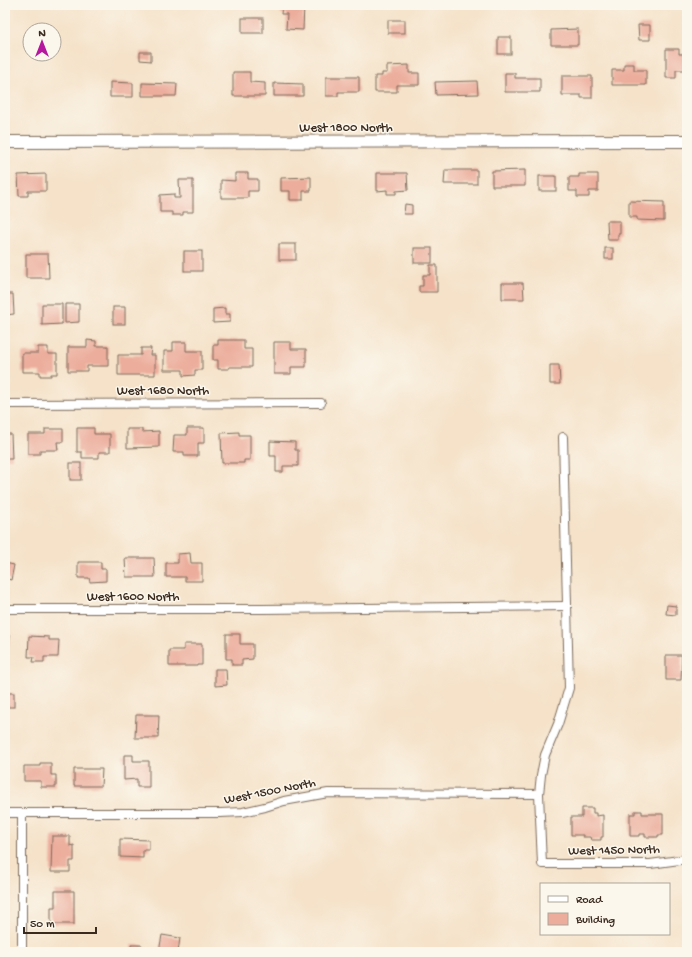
<svg xmlns="http://www.w3.org/2000/svg" width="692" height="957" font-family="'Gochi Hand',sans-serif">
  <style>
    .building { fill: #ecad9c }
    .lines { fill: none; stroke-linecap: round; stroke-linejoin: round }
    .street-casing { stroke: #7c6a5a; stroke-width: 10 }
    .secondary-casing { stroke: #7c6a5a; stroke-width: 14 }
    .street { stroke: #fff; stroke-width: 8 }
    .secondary { stroke: #fff; stroke-width: 12 }
    .labels { text-anchor: middle; dominant-baseline: central; stroke-width: 3; stroke-linejoin: round; paint-order: stroke }
    .street-label { font-size: 13px; fill: #3b2a1e; stroke: #fbf7ec }
  </style>
  <rect width="100%" height="100%" fill="#fbf7ec"/>
  <filter id="ink" filterUnits="userSpaceOnUse"><feTurbulence type="fractalNoise" baseFrequency=".025" numOctaves="2"/><feDisplacementMap in="SourceGraphic" scale="8" xChannelSelector="R" yChannelSelector="G"/><feConvolveMatrix kernelMatrix="1 2 1 2 8 2 1 2 1" color-interpolation-filters="sRGB"/></filter>
  <filter id="wash" filterUnits="userSpaceOnUse"><feTurbulence type="fractalNoise" baseFrequency=".012" numOctaves="4" result="noise"/><feDisplacementMap in="SourceGraphic" scale="16" xChannelSelector="R" yChannelSelector="G"/><feGaussianBlur stdDeviation="0.9" result="paint"/><feColorMatrix in="noise" values="0 0 0 0 0 0 0 0 0 0 0 0 0 0 0 0 0 1.4 0 .05"/><feComposite in="paint" operator="in"/></filter>
  <g filter="url(#wash)">
    <rect width="100%" height="100%" fill="#f5e2c9"/>
    <g id="blocks">
      <!-- building -->
      <g class="building">
        <polygon points="282,5 304,5 303,30 286,29 287,14 281,14"/>
        <rect x="242" y="18" width="21" height="15"/>
        <rect x="388" y="20" width="17" height="13"/>
        <polygon points="638,25 650,25 650,40 639,40"/>
        <polygon points="578,29 578,45 551,45 551,30"/>
        <rect x="498" y="37" width="13" height="17"/>
        <polygon points="666,49 679,49 679,54 687,54 687,70 676,70 676,78 666,78"/>
        <polygon points="140,52 151,52 151,61 140,60"/>
        <polygon points="624,64 634,64 634,70 646,70 646,85 612,85 612,70 624,70"/>
        <polygon points="409,65 409,73 419,73 419,85 397,85 397,92 375,92 375,76 382,76 382,73 387,73 387,66"/>
        <polygon points="233,72 250,72 250,82 265,83 265,96 233,96"/>
        <polygon points="505,73 515,73 515,78 540,78 540,92 505,92"/>
        <polygon points="562,76 592,76 592,98 581,98 581,95 562,95"/>
        <polygon points="326,77 359,77 359,92 338,92 338,96 326,96"/>
        <polygon points="477,81 478,94 436,95 435,82"/>
        <polygon points="110,82 133,83 133,97 110,97"/>
        <polygon points="142,83 177,84 176,96 142,96"/>
        <polygon points="274,83 303,84 303,96 274,96"/>
        <polygon points="445,170 477,170 477,184 444,184"/>
        <polygon points="525,170 525,186 492,186 492,171"/>
        <polygon points="235,173 248,173 248,179 258,179 258,191 248,191 248,198 221,198 221,180 235,181"/>
        <polygon points="377,173 407,173 408,190 396,191 396,194 387,194 387,190 377,191"/>
        <polygon points="46,174 46,191 28,191 28,196 19,196 18,175"/>
        <polygon points="579,174 598,174 598,191 589,191 589,197 577,197 577,191 569,191 569,177 579,177"/>
        <rect x="539" y="176" width="17" height="15"/>
        <polygon points="311,177 311,191 303,191 303,200 290,200 290,191 281,191 281,178"/>
        <polygon points="179,180 193,180 193,212 183,212 183,215 172,215 172,212 160,212 160,195 174,194 174,198 180,198"/>
        <polygon points="629,201 664,202 664,221 637,220 637,217 629,217"/>
        <polygon points="405,204 412,205 412,214 404,214"/>
        <polygon points="607,221 620,221 620,234 618,234 618,240 608,240"/>
        <rect x="279" y="244" width="17" height="16"/>
        <rect x="414" y="248" width="18" height="15"/>
        <rect x="605" y="248" width="8" height="11"/>
        <rect x="184" y="251" width="18" height="20"/>
        <polygon points="26,254 48,254 49,278 26,278"/>
        <polygon points="430,265 437,265 437,292 419,292 419,286 423,286 423,275 430,275"/>
        <polygon points="502,283 523,283 524,299 502,299"/>
        <polygon points="5,294 13,294 14,314 5,315"/>
        <polygon points="42,304 62,304 62,324 42,325"/>
        <polygon points="65,304 79,304 79,322 65,323"/>
        <rect x="113" y="307" width="12" height="17"/>
        <polygon points="225,308 225,314 230,314 230,322 213,323 213,309"/>
        <polygon points="87,340 96,341 96,346 108,346 108,366 87,366 87,371 68,371 68,347 87,347"/>
        <polygon points="218,340 244,340 244,349 252,349 252,367 229,367 229,369 218,369 218,360 213,360 213,345 218,345"/>
        <polygon points="173,342 186,342 186,351 202,351 202,370 195,370 195,375 183,376 183,370 164,370 164,351 173,351"/>
        <polygon points="274,342 291,342 291,349 306,349 306,367 291,367 291,374 274,374"/>
        <polygon points="38,347 48,347 48,354 57,354 57,374 51,374 51,376 40,376 40,372 22,372 22,353 38,353"/>
        <polygon points="141,348 151,348 150,355 155,355 155,375 118,375 118,355 141,355"/>
        <polygon points="550,365 559,365 560,384 550,384"/>
        <polygon points="77,428 94,428 94,434 110,434 110,452 99,452 99,458 82,458 82,452 77,452"/>
        <polygon points="187,428 204,428 204,443 198,443 198,456 184,456 184,452 173,452 174,435 187,435"/>
        <polygon points="45,429 63,429 63,442 57,442 58,450 40,450 40,454 28,454 28,434 45,434"/>
        <polygon points="127,429 142,429 142,432 159,431 159,447 127,448"/>
        <polygon points="239,432 239,435 250,435 250,460 244,460 244,463 222,463 221,433"/>
        <polygon points="5,434 11,434 12,459 5,459"/>
        <polygon points="270,441 295,442 295,450 298,450 298,466 283,466 283,472 276,472 276,456 270,456"/>
        <rect x="70" y="463" width="11" height="17"/>
        <polygon points="190,553 191,563 202,563 202,581 185,581 185,577 166,577 166,563 178,563 178,554"/>
        <polygon points="125,558 154,558 155,577 126,577"/>
        <polygon points="78,562 101,562 101,569 106,569 106,581 90,582 89,578 78,578"/>
        <polygon points="5,563 14,565 11,580 5,578"/>
        <polygon points="667,605 676,606 676,615 666,614"/>
        <polygon points="226,634 240,634 240,644 253,644 253,659 242,660 242,665 232,665 232,659 226,659"/>
        <polygon points="5,636 10,636 9,646 5,646"/>
        <polygon points="29,636 49,637 49,640 59,640 58,657 44,657 44,662 33,662 34,657 28,657"/>
        <polygon points="184,644 202,644 202,665 197,665 197,666 169,666 169,650 184,650"/>
        <polygon points="666,655 682,655 681,680 666,680"/>
        <polygon points="215,669 226,669 227,685 215,686"/>
        <rect x="5" y="693" width="9" height="14"/>
        <polygon points="136,715 159,715 158,738 135,738"/>
        <polygon points="124,755 133,755 133,761 149,761 149,787 137,787 137,779 124,780"/>
        <polygon points="40,763 51,763 51,775 56,775 56,787 41,787 41,781 24,781 24,766 40,766"/>
        <polygon points="74,769 102,769 101,786 74,786"/>
        <polygon points="582,808 593,808 593,813 596,813 596,816 603,815 603,837 601,837 601,840 591,840 590,837 583,837 583,835 571,835 571,817 582,817"/>
        <polygon points="635,811 642,811 642,814 663,814 663,835 658,835 658,837 645,837 645,834 639,834 639,836 630,836 630,814 635,814"/>
        <polygon points="52,836 70,836 70,846 74,845 74,861 70,861 70,872 51,872"/>
        <polygon points="120,839 149,840 149,850 143,850 143,858 120,857"/>
        <polygon points="55,891 74,891 74,924 51,924 51,907 55,907"/>
        <polygon points="162,935 180,938 178,952 159,952"/>
        <polygon points="131,945 142,945 143,952 132,952"/>
      </g>
    </g>
  </g>
  <g filter="url(#ink)">
    <use href="#blocks" fill-opacity="0" stroke="#7c6a5a" stroke-width="1"/>
    <g class="lines">
      <defs>
        <g id="street">
          <polyline points="5,404 321,403"/>
          <polyline points="563,437 569,688 558,724 545,755 541,775 539,794 542,864 650,864 687,859"/>
          <polyline points="5,609 261,609 567,606"/>
          <polyline points="5,813 220,813 243,812 265,807 284,801 328,793 539,794"/>
          <polyline points="22,952 22,813"/>
        </g>
        <polyline id="secondary" points="5,142 687,141"/>
      </defs>
      <!-- street casing -->
      <use href="#street" class="street-casing"/>
      <!-- secondary casing -->
      <use href="#secondary" class="secondary-casing"/>
      <!-- street -->
      <use href="#street" class="street"/>
      <!-- secondary -->
      <use href="#secondary" class="secondary"/>
    </g>
  </g>
  <g class="labels">
    <!-- street labels -->
    <g class="street-label">
      <text x="346" y="128">West 1800 North</text>
      <text x="163" y="391">West 1680 North</text>
      <text x="133" y="597">West 1600 North</text>
      <text transform="translate(270 792) rotate(-11)">West 1500 North</text>
      <text transform="translate(614 851) rotate(-1)">West 1450 North</text>
    </g>
  </g>
  <!-- margin -->
  <rect width="692" height="957" fill="none" stroke="#fbf7ec" stroke-width="20"/>
  <!-- legend -->
  <rect x="540" y="883" width="130" height="52" fill="#fbf7ec" stroke="#aea59a"/>
  <rect x="548" y="896" width="20" height="6" fill="#ffffff" stroke="#aea59a"/>
  <text x="576" y="903" font-size="12" fill="#3b2a1e">Road</text>
  <rect x="548" y="913" width="20" height="12" fill="#ecad9c" stroke="#aea59a"/>
  <text x="576" y="923" font-size="12" fill="#3b2a1e">Building</text>
  <!-- north arrow -->
  <g transform="translate(42 42)"><circle r="19" fill="#fbf7ec" stroke="#aea59a"/>
  <path d="M0-3L7 15L0 10L-7 15Z" fill="#b5179e"/>
  <text y="-6" font-size="11" font-weight="bold" text-anchor="middle" fill="#3b2a1e">N</text>
  </g>
  <!-- scale -->
  <path d="M24 927v6h72v-6" fill="none" stroke="#3b2a1e" stroke-width="2"/>
  <text x="30" y="927" font-size="12" fill="#3b2a1e" stroke="#fbf7ec" stroke-width="3" paint-order="stroke">50 m</text>
</svg>
